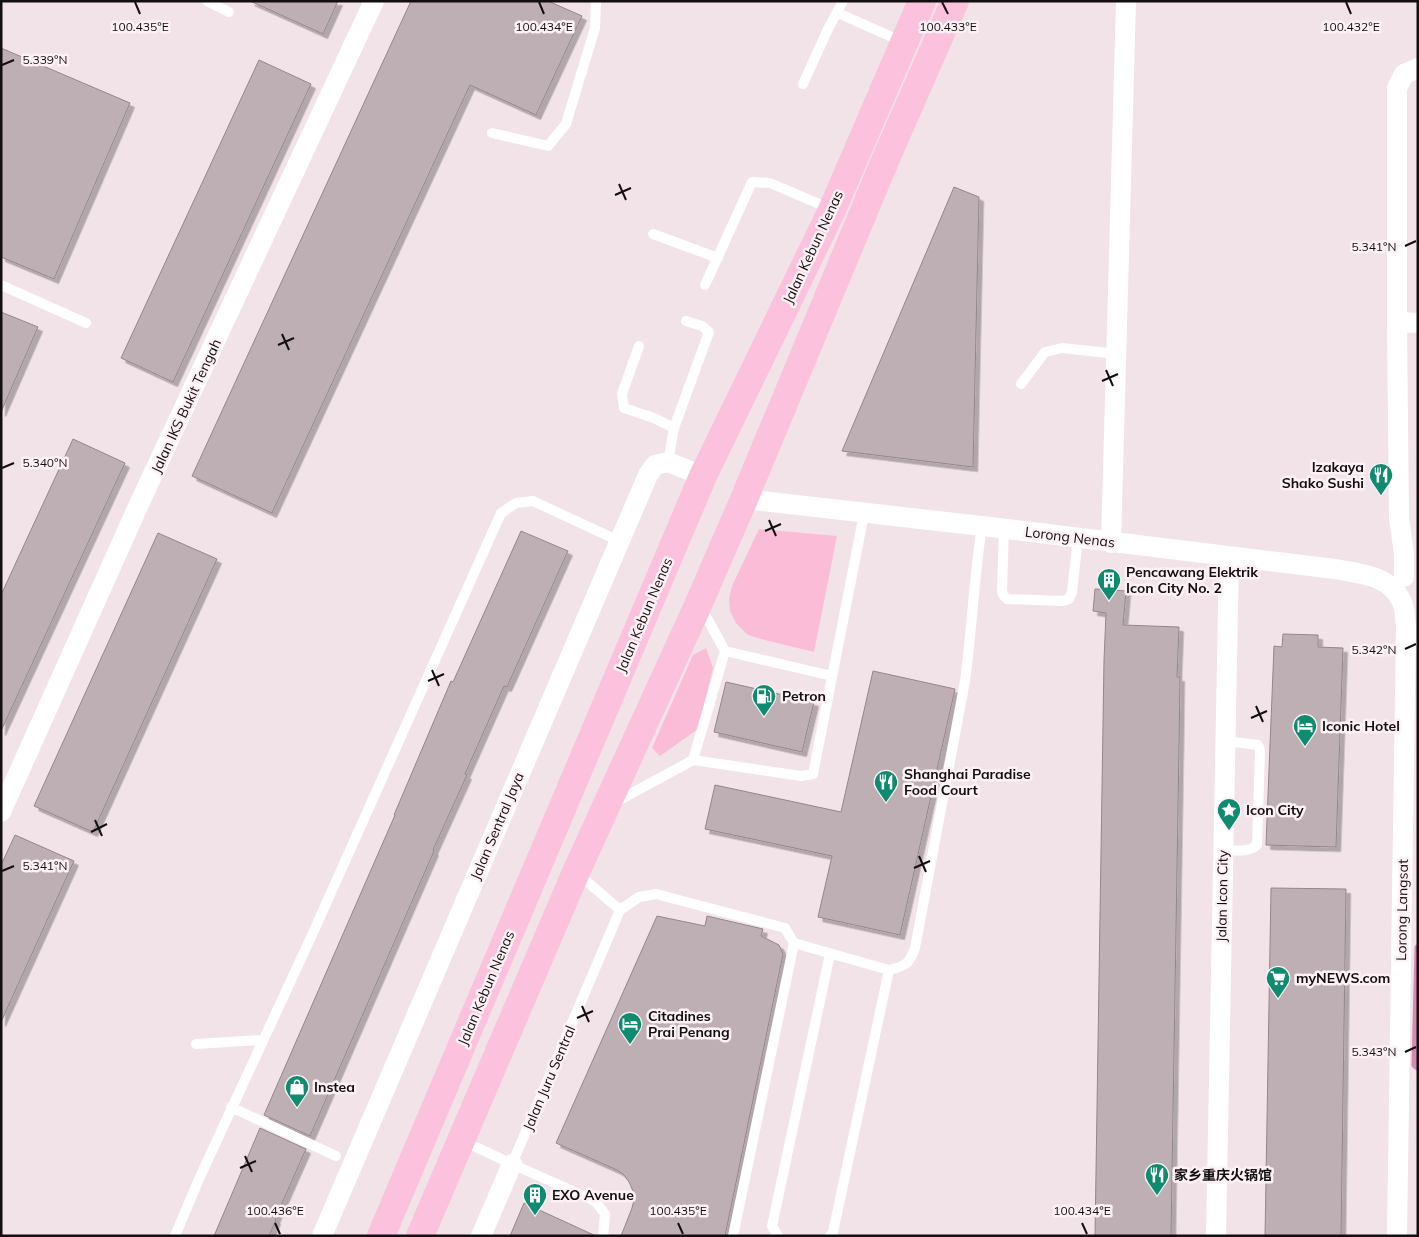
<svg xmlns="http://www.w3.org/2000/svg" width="1419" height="1237" viewBox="0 0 1419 1237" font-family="Mulish,'Noto Sans SC',sans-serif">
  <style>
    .green { fill: #fbbcd7 }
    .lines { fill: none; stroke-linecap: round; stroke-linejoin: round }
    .stream { stroke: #d38cab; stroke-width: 7 }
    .building { fill: #bdafb4; stroke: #94868c; filter: url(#shadow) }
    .service { stroke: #fff; stroke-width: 10 }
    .minor { stroke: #fff; stroke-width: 20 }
    .primary { stroke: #fcc2dd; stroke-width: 28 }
    .ticks { fill: none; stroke: #130f11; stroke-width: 2 }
    .labels { text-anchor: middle; stroke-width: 5; stroke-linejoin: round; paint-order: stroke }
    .street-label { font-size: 14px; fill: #130f11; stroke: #fdf1f6 }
    .poi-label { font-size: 14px; font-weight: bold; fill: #130f11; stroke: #fdf1f6; text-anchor: start }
    .ticks-label { font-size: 12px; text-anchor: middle; fill: #130f11; stroke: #fdf1f6; stroke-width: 5; stroke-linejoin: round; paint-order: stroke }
  </style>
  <defs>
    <filter id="shadow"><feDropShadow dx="4.5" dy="4.5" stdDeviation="0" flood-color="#0004"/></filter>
  </defs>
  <rect width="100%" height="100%" fill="#f2e3e9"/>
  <path class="green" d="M759,529L837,536L814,652L765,640L748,635L736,623L730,611L729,599L732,586Z
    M706,648L713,668L698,729L660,756L652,748L693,655Z"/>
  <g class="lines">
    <path class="stream" d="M1418,948L1415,1065L1418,1067"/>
  </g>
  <path class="building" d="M250,1H338L323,34Z
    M411,1H548L582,16L536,115L470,85L272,513L192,476Z
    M1,48L130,103L54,279L1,257Z
    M259,60L311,84L173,382L121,358Z
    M954,187L979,197L973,467L842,451Z
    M1,312L38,327L1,412Z
    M73,439L125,463L1,731V595Z
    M521,531L568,551L507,687L504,686L465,774L467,775L433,850L434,851L310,1136L264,1115L395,815H394L451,681L453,682Z
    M158,533L217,559L93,832L34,806Z
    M1095,589L1126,591L1123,625L1179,627L1177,677H1180L1179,747L1171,1236H1095L1104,660L1106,613L1093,611Z
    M1283,634L1318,635V647L1343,648L1336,847L1266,845L1274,646L1282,647Z
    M873,671L955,689L900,935L818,917L832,856L705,829L715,785L841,812Z
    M726,682L814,702L802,752L714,732Z
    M15,835L74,861L1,1022V865Z
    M1271,888L1346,889L1341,1236H1265Z
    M657,916L705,926L707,916L763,929L761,936L779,945L783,954L725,1236H621L632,1208L634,1200L633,1191L629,1182L624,1175L617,1170L556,1143Z
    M260,1128L306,1149L275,1219L276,1220L269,1236H214Z
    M524,1203L596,1236H510Z"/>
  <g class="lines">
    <path class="service" d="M207,1L229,12
      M838,13L903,42
      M803,84L828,29L843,1
      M492,133L548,146L566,124L595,28L596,1
      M653,234L718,258
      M1,285L86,323
      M705,285L752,182L770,183L831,209
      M639,346L622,394L624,408L654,418L674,428L668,462
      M1021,384L1045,352L1062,348L1117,354
      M674,428L709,332L702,326L686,321
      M1004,529L1002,589L1003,595L1007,599L1063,601L1069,599L1072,592L1078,538
      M725,651L832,676
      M693,760L725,651L701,607
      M614,803L693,760L801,776L813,774L864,514
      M1223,850C1234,850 1249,853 1257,845L1260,750L1258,745L1225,741
      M577,873L620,910
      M620,910L639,897L656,894L785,928L794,943L733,1236
      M794,943L889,970C906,966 909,964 915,948L965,681C972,629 974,577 982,526
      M196,1044L262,1040
      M231,1107L336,1156
      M463,1141L512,1164L595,1201L605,1214L603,1236
      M512,1164L620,910
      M175,1236L199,1179L312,935L501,513L516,503L533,501L619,541
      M778,1236L772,1226L830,954
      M830,1236L833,1232L889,970"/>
    <path class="minor" d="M1397,322L1418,323
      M744,499L982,526L1335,569C1361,574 1390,575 1402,602C1405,609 1405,618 1406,626L1397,1236
      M1111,543L1126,1
      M1404,577V554L1399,518L1397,322V88L1404,74L1418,68
      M1,812L140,502L374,1
      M322,1236L648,475L655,465L668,462L703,476
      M481,1236L512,1164
      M1216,1236L1229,556"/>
    <path class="primary" d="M381,1236L703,476L832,210L922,1
      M420,1236L576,872L699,603L744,499L884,163L955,1"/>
  </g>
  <path class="ticks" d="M135,2L140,14M539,2L544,14M942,2L948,14M1346,2L1351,14M2,65L14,60M619,184L626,200M615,195L631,188M1405,246L1416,241M282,334L289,350M278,345L294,338M1106,370L1113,386M1102,381L1118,374M2,468L14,463M769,520L776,536M765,531L781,524M1405,649L1416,644M432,670L439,686M428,681L444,674M1256,706L1263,722M1251,718L1267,711M95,820L102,836M91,832L107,824M919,856L926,872M914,868L930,861M2,871L14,866M582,1006L589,1022M577,1018L593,1011M1405,1052L1416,1047M245,1156L252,1172M240,1168L256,1161M275,1223L280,1234M678,1223L683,1234M1082,1223L1087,1234"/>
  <defs>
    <g id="restaurant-pin" transform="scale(1.25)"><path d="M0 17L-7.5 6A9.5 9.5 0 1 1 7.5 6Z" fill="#0f8c70" stroke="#fdf1f6"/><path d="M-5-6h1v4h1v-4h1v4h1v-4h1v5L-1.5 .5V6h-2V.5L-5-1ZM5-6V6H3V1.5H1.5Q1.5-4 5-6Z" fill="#fff"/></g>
    <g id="building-pin" transform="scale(1.25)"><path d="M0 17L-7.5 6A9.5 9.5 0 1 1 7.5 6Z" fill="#0f8c70" stroke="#fdf1f6"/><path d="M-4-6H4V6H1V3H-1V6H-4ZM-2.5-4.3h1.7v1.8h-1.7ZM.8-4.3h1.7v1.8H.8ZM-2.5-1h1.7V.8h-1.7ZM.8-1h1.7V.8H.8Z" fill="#fff"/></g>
    <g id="fuel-pin" transform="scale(1.25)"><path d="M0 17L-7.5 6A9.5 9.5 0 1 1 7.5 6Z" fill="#0f8c70" stroke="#fdf1f6"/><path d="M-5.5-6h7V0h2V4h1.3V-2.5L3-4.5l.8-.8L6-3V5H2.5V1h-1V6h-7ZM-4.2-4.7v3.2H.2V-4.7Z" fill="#fff"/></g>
    <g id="hotel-pin" transform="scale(1.25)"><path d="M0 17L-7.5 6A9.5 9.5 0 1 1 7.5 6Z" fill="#0f8c70" stroke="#fdf1f6"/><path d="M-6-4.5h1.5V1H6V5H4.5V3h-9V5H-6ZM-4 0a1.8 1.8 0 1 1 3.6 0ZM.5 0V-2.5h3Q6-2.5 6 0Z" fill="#fff"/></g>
    <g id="sight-pin" transform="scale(1.25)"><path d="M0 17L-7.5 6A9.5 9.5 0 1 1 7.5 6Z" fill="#0f8c70" stroke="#fdf1f6"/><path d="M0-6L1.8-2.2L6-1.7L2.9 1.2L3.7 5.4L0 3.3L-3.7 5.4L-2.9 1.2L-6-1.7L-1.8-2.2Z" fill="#fff"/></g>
    <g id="supermarket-pin" transform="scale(1.25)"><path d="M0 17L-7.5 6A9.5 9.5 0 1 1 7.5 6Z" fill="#0f8c70" stroke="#fdf1f6"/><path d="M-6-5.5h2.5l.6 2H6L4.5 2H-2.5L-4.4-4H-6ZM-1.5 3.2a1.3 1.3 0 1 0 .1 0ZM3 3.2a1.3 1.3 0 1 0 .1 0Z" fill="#fff"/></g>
    <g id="shop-pin" transform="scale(1.25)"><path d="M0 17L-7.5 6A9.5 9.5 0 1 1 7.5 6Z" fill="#0f8c70" stroke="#fdf1f6"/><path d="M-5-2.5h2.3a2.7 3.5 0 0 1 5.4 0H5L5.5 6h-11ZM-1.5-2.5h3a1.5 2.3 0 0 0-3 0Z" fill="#fff"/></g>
  </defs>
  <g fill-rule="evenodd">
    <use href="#restaurant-pin" x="1381" y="475"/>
    <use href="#building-pin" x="1109" y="580"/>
    <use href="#fuel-pin" x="764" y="696"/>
    <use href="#hotel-pin" x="1305" y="726"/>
    <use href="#restaurant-pin" x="886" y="782"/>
    <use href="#sight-pin" x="1229" y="810"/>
    <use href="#supermarket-pin" x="1278" y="978"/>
    <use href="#hotel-pin" x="630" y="1024"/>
    <use href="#shop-pin" x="297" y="1087"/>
    <use href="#restaurant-pin" x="1157" y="1175"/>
    <use href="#building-pin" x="535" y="1195"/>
  </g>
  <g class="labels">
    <g class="street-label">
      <text transform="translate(813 247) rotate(-65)" y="5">Jalan Kebun Nenas</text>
      <text transform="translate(186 406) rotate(-65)" y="5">Jalan IKS Bukit Tengah</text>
      <text transform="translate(1070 537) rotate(7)" y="5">Lorong Nenas</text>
      <text transform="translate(644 615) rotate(-67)" y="5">Jalan Kebun Nenas</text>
      <text transform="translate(497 826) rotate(-67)" y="5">Jalan Sentral Jaya</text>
      <text transform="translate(1222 896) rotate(-89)" y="5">Jalan Icon City</text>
      <text transform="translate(1402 910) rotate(-89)" y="5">Lorong Langsat</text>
      <text transform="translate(486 988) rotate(-67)" y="5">Jalan Kebun Nenas</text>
      <text transform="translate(549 1078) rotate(-67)" y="5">Jalan Juru Sentral</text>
    </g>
    <g class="poi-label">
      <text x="1364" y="472" text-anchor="end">Izakaya<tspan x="1364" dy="16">Shako Sushi</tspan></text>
      <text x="1126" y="577">Pencawang Elektrik<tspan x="1126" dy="16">Icon City No. 2</tspan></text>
      <text x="782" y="701">Petron</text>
      <text x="1322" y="731">Iconic Hotel</text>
      <text x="904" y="779">Shanghai Paradise<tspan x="904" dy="16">Food Court</tspan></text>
      <text x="1246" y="815">Icon City</text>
      <text x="1296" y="983">myNEWS.com</text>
      <text x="648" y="1021">Citadines<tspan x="648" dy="16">Prai Penang</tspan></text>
      <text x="314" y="1092">Instea</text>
      <text x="1174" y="1180">家乡重庆火锅馆</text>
      <text x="552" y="1200">EXO Avenue</text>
    </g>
  </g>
  <g class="ticks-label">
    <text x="140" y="31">100.435°E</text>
    <text x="544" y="31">100.434°E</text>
    <text x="948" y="31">100.433°E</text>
    <text x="1351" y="31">100.432°E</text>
    <text x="45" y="64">5.339°N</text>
    <text x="1374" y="251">5.341°N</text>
    <text x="45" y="467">5.340°N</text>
    <text x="1374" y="654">5.342°N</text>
    <text x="45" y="870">5.341°N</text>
    <text x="1374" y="1056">5.343°N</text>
    <text x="275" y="1215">100.436°E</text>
    <text x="678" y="1215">100.435°E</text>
    <text x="1082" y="1215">100.434°E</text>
  </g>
  <rect width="1419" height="1237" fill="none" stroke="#130f11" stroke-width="5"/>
</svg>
